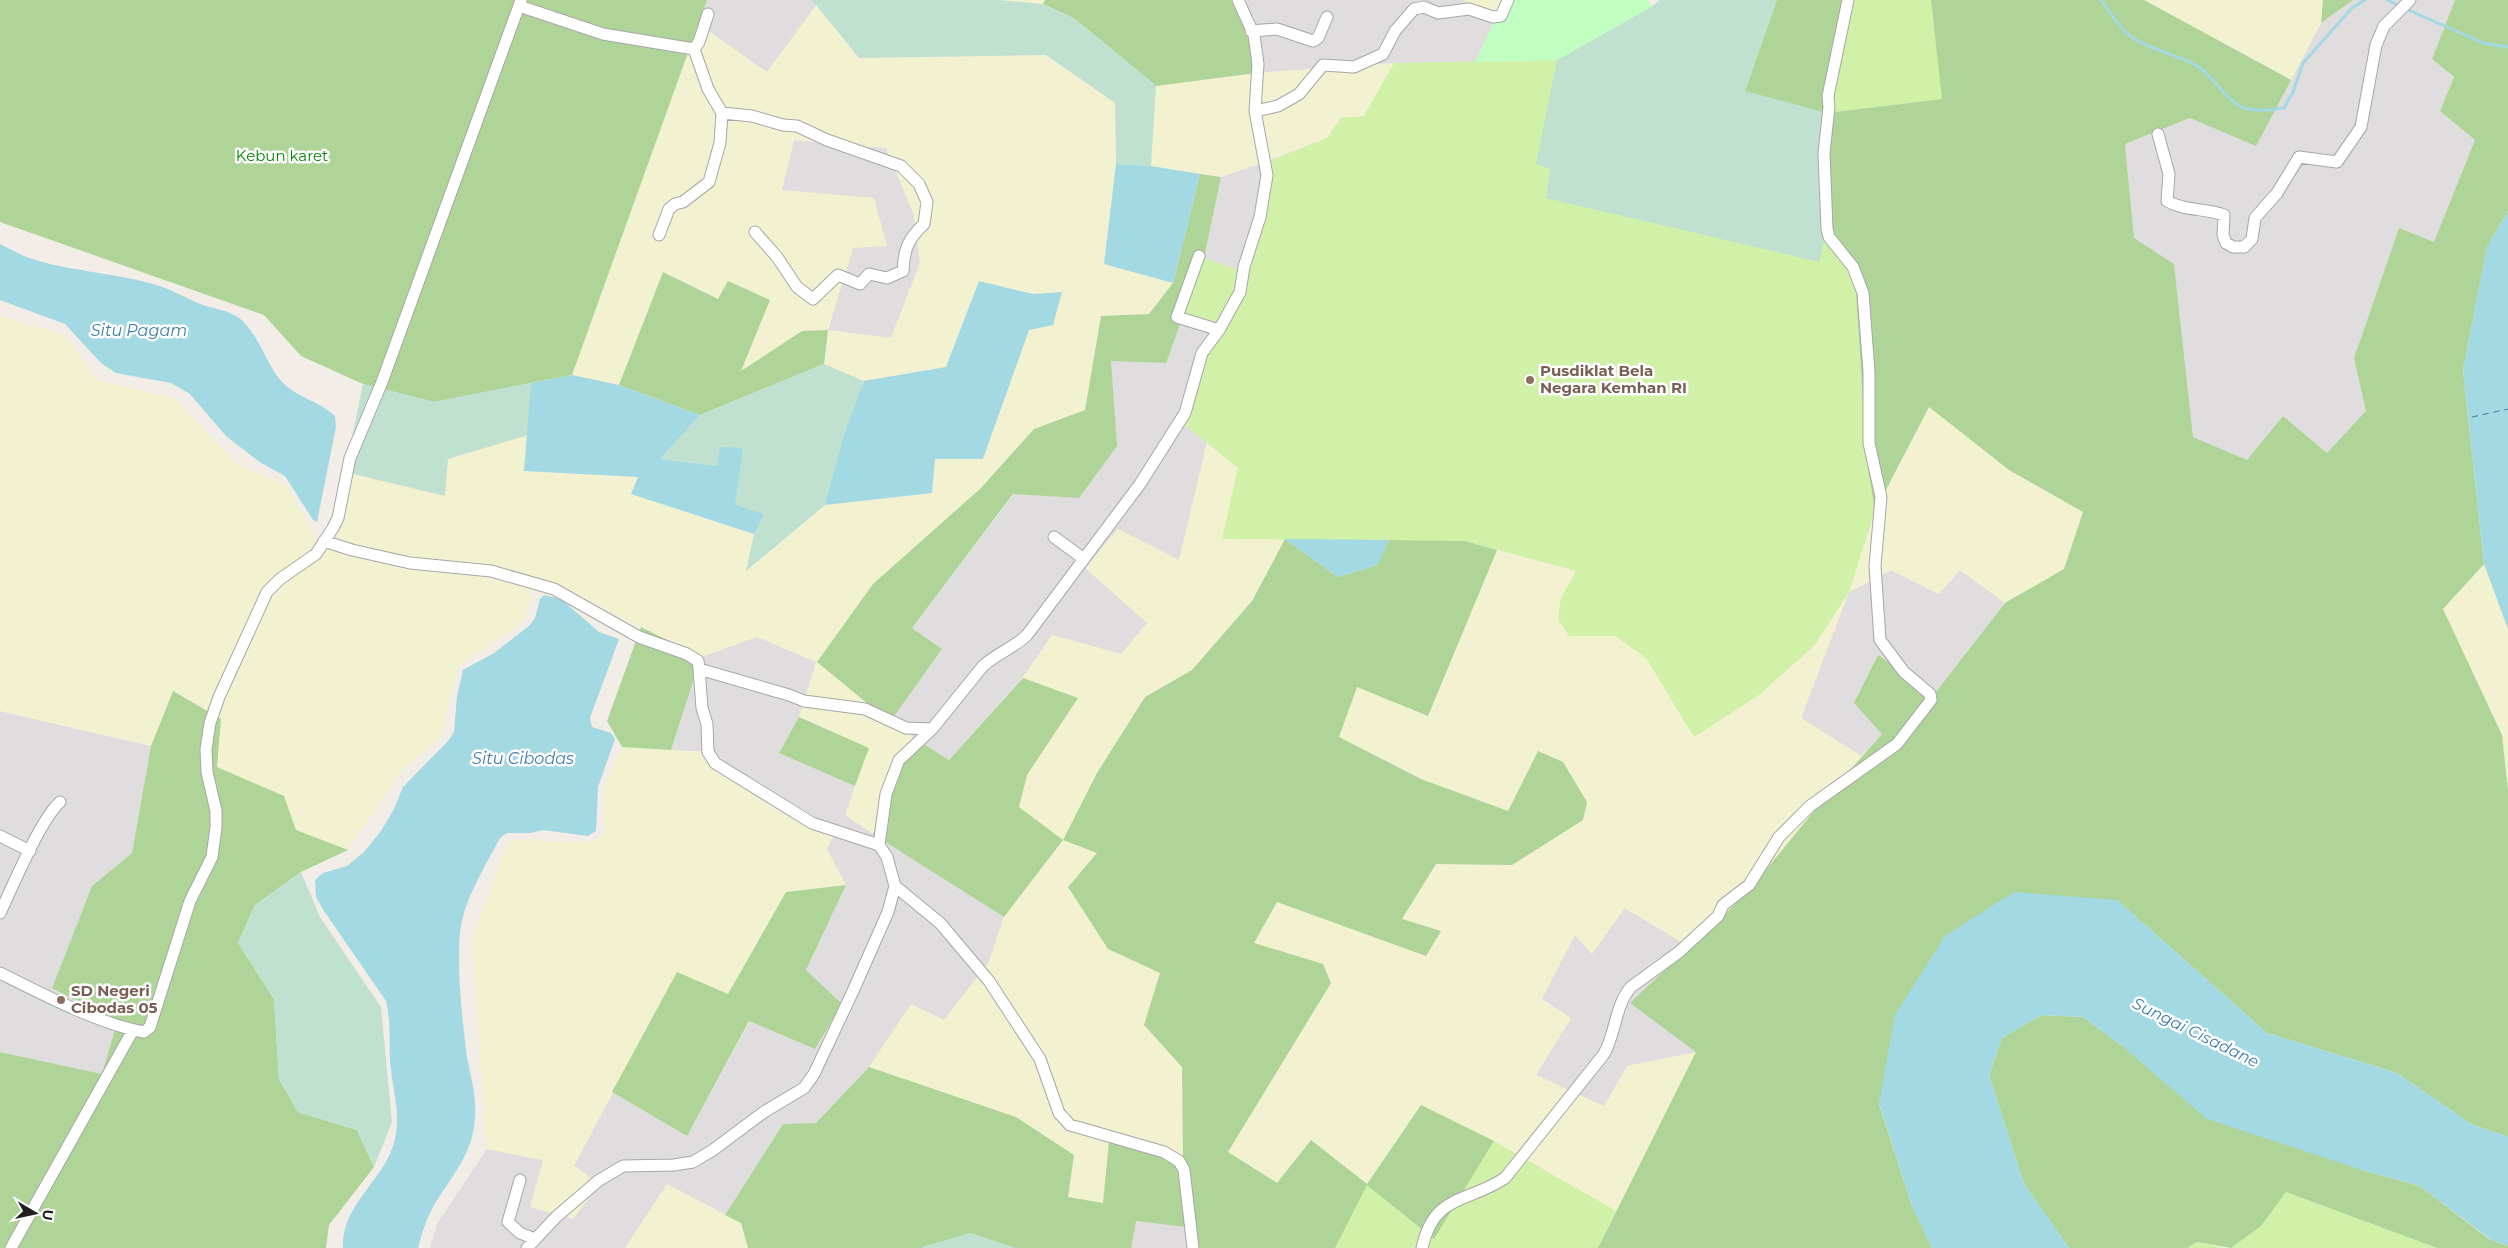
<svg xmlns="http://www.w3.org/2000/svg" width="2508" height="1248" viewBox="0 0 2508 1248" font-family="Montserrat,sans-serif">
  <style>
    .residential { fill: #dfdddd }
    .farmland { fill: #f2f2d0; fill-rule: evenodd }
    .grass { fill: #d1f0a8 }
    .forest { fill: #aed597 }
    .wetland { fill: #c1e1d0 }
    .park { fill: #c0ffc1 }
    .water { fill: #a3d9e3 }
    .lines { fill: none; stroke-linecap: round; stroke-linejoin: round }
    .stream { stroke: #a3d9e3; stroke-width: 3 }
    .ferry { stroke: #3d7baa; stroke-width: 1; stroke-dasharray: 6 5; stroke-linecap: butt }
    .street-casing { stroke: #a7a7a7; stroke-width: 13 }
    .street { stroke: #fff; stroke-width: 11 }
    .education-dot { fill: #8d6e63; stroke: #fff; stroke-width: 2 }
    .labels { text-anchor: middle; stroke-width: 5; stroke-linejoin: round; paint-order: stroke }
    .park-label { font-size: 15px; fill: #028603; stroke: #fff }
    .education-label { font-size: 15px; font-weight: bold; fill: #785e54; stroke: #fff; text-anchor: start }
    .water-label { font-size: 16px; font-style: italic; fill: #3d7baa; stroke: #fff }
  </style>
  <rect width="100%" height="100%" fill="#f2ede6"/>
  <path class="residential" d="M707,0H812L817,4L767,72L698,24Z
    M1240,0H1464L1497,16L1475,62L1394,63L1256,73Z
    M2353,0H2455L2432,59L2454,77L2440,111L2475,140L2434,243L2399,228L2354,358L2367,411L2327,453L2283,416L2247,460L2193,437L2174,264L2134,238L2125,144L2190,118L2256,145L2321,23Z
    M794,140L886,148L914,215L920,263L891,338L828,330L853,248L782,190Z
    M1268,161L1245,272L1204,258L1221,177Z
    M1180,321L1216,336L1182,423L1207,443L1179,560L1147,623L1121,654L1052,635L1022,678L949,760L890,722L942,649L912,628L1014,494L1079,498L1116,446L1111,361Z
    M1891,570L1939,594L1960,570L2005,603L1936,693L1878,655L1882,734L1861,756L1801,718L1849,592Z
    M757,637L817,662L799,717L779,753L855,786L846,815L1004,917L989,962L944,1020L911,1005L869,1067L816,1123L783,1124L725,1215L667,1184L625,1248H430L437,1224L487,1149L543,1160L599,1184L574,1166L612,1092L687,1136L750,1021L815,1049L842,1005L806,970L846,885L708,752L671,750L701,657Z
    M0,711L151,746L132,853L92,886L52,988L117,1022L102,1074L0,1052Z
    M1624,908L1690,947L1697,1052L1627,1066L1604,1107L1536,1075L1571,1018L1541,999L1575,935L1592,954Z
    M1135,1221L1186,1227L1190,1248H1131Z"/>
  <path class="farmland" d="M998,0H1045L1043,4Z
    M1464,0H1505L1497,16Z
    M2145,0H2323L2321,23L2291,80Z
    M817,4L859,58L1045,55L1115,103L1116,164L1104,263L1173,283L1149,314L1101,316L1085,410L1034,429L981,488L873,584L890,722L913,737L873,834L845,815L868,748L799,717L816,662L757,637L701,657L591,603L533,588L525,620L457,668L442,735L399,774L348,850L296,830L283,796L217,767L221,719L173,691L151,746L0,711V316L65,335L97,380L174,398L238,465L286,485L325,554L345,472L445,495L448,459L528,435L524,471L638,477L631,494L754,534L747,571L825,505L931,493L935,459H983L1029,330L1061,292L1033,294L979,281L946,367L864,381L824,364L828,330L802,331L740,372L718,299L663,273L619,385L572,375L698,24L767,72ZM794,140L886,148L914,215L920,263L891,338L828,330L853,248L887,246L874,198L782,190Z
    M1394,63L1364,116L1341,118L1327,138L1221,177L1151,166L1156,86L1256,73Z
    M1929,407L2009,470L2084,512L2064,570L2005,603L1960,570L1939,594L1891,570L1849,592L1801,718L1861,756L1746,894L1690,947L1625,908L1592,954L1575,935L1542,999L1571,1018L1536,1075L1604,1106L1627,1066L1697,1052L1616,1211L1494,1141L1421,1105L1367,1184L1311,1140L1277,1183L1228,1152L1331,983L1323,964L1254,943L1277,902L1426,956L1402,919L1436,864L1512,865L1538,751L1508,811L1421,779L1339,737L1357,686L1428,716L1497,550L1577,571L1561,598L1558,619L1569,636H1615L1646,658L1694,737L1875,511Z
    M1207,443L1238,468L1222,539H1285L1252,601L1192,670L1145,697L1097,773L1064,840L1097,853L1108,949L1160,973L1144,1025L1182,1067L1183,1159L1103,1204L1067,1197L1074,1155L1016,1117L869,1067L911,1004L944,1020L989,962L1004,917L1063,841L1019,807L1027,775L1078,698L1023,678L1052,635L1121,654L1147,623L1085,568L1118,529L1179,560Z
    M2484,564L2508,629V791L2502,735L2443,609Z
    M622,747L708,752L837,830L827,849L846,885L786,892L728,994L677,972L574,1166L600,1184L573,1219L530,1207L543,1160L487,1149L472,939L509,840L594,842L604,832V787Z
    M667,1184L741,1223L748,1248H625Z"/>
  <path class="grass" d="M1659,0H1931L1943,99L1828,113L1855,279L1867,463L1875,511L1849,592L1814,646L1759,695L1694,737L1646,658L1615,636H1569L1558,619L1561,598L1576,571L1465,541L1222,539L1238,468L1182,423L1215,336L1180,321L1204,258L1244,272L1268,161L1327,138L1341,118L1364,116L1394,63L1557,60L1653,6Z
    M1494,1141L1616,1211L1598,1248H1335L1367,1184L1434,1238Z
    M2286,1192L2437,1248H2231L2261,1226Z
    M2197,1242L2225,1248H2187Z"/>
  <path class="forest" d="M0,0H707L572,375L434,402L363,384L301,356L264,315L0,222Z
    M1045,0H1240L1256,73L1156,86L1075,19L1043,4Z
    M1777,0H1845L1828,113L1942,99L1931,0H2144L2291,80L2256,146L2190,118L2125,144L2134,238L2174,264L2193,437L2247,460L2283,416L2327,453L2366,411L2354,358L2399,228L2434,242L2475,140L2440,111L2454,77L2432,59L2455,0H2508V211L2487,247L2463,370L2484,564L2443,609L2502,735L2508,791V1137L2471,1124L2397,1073L2267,1033L2117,900L1879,1104L1912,1206L1932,1248H1598L1696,1052L1630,1003L1746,894L1819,805L1882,734L1854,703L1878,655L1936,692L2005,603L2064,569L2083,512L2009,470L1929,407L1875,511L1867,463L1855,279L1745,91Z
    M2323,0H2353L2321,23Z
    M1200,174L1221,177L1204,258L1166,363L1111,361L1117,446L1079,498L1013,494L912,628L942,649L890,722L817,662L873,584L981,488L1034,429L1085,410L1101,316L1149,314L1173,283Z
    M663,272L718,299L728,281L770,300L741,371L802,331L828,330L824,364L700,415L619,385Z
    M1285,539L1338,577L1377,565L1389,540L1465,541L1497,550L1428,716L1357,687L1339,737L1421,779L1508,811L1538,751L1563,762L1587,802L1583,820L1512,865L1436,864L1402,919L1441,931L1426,956L1277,902L1254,943L1323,964L1331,983L1228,1152L1277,1183L1311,1140L1367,1184L1421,1105L1494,1141L1434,1239L1367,1185L1335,1248H1190L1185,1227L1136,1221L1131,1248H1015L970,1233L922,1248H748L741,1223L725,1215L783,1124L816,1123L869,1067L1016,1117L1074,1155L1068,1197L1103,1203L1109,1141L1183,1159L1182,1067L1144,1025L1160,973L1108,949L1068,887L1097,853L1063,840L1004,917L873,834L913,737L949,760L1023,678L1078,698L1027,775L1019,807L1063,840L1097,773L1145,697L1192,670L1252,601Z
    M641,627L701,657L671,750L622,747L607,721Z
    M173,691L221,719L217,767L284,796L296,830L348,850L301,872L255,905L238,943L274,999L279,1079L298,1112L357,1130L374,1167L329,1225L326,1248H0V1052L102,1074L117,1022L52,988L92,886L132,853L151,746Z
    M799,717L869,748L855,786L779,753Z
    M846,885L806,970L842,1004L815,1049L749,1021L687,1136L612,1092L677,972L728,994L786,892Z
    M2042,1015L2083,1017L2122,1046L2362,1170L2420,1186L2489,1239L2508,1246V1248H2437L2286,1192L2261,1226L2231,1248L2197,1242L2187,1248H2069L2024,1184L1989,1075L2002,1038Z"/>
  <path class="wetland" d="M812,0H998L1043,4L1075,19L1156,86L1151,166L1116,164L1115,103L1046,55L859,58Z
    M1659,0H1777L1745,91L1827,113L1825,237L1819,262L1546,198L1550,169L1536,164L1557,60L1653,6Z
    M824,364L864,381L825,505L746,571L754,534L764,514L735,506L717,466L660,459L700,415Z
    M531,383L528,435L448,459L445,496L345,472L363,384L434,402Z
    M301,872L320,917L381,1007L392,1122L374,1167L357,1130L298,1112L279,1079L274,999L238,943L255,905Z
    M970,1233L1015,1248H922V1247Z"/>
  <path class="park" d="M1505,0H1647L1653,6L1557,60L1475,62Z"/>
  <path class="water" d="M1116,164L1151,166L1200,174L1173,283L1104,264Z
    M2508,211V629L2484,564L2463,370L2487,247Z
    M0,244C9,248 18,254 27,257C66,271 109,272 149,283C167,287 182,296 198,303C210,308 223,309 234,315C257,327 264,362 282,382C299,399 318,400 335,416L336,427L317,522L313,520L285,476L261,463L226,436L190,394L171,383L116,373L101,363L65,324L0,300Z
    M979,281L1033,294L1062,292L1053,325L1029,330L983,459H935L932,493L825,505L844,435L864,381L946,367Z
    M572,375L619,385L700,415L660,459L717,466L720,447L743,448L735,505L764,514L754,534L631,494L638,477L524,471L531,383Z
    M1285,539L1389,540L1377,565L1338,577Z
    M544,595L561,599L599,632L619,639L590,718L592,727L611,733L615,739L598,787L596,831L588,836L543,830L531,833H507L500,838C488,861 469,892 463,917C454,950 462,1015 466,1050C469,1072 477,1095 475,1117C473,1153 454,1173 436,1202C427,1216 422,1233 418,1248H343C341,1206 381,1183 393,1146C402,1120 394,1096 391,1070C388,1047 392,1025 386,1001L324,911L316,897L315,880L323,873L347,866L364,852L381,831L394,809L403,787L449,740L454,732L457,696L463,670L494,653L529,626L535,618L540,599Z
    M2014,892L2117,900L2267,1033L2397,1073L2471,1124L2508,1137V1246L2490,1239L2420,1186L2362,1170L2207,1119L2122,1046L2083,1017L2042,1015L2002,1038L1989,1075L2024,1184L2069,1248H1932L1912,1206L1879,1103L1895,1015L1945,936Z"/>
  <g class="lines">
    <path class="stream" d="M2101,0C2110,13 2120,29 2133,38C2154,52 2180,54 2200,68C2216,79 2224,99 2242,107C2255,113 2271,109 2284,108L2293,92L2303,63L2352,8L2365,0
      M2387,0L2400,6
      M2406,9L2483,43L2508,47"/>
    <path class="ferry" d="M2472,417L2508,409"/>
    <g class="street-casing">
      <path id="street" d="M519,6L603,34L694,49
        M1251,31L1277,29L1313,41L1318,38L1327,17
        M1255,111L1278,106L1299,94L1323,65L1354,67L1383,54L1395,31L1414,9L1424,7L1438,13L1469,9L1493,17L1501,16L1508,0
        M722,113L752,116L783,125L797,126L827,140L901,166L919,184L927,202L924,224C908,239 904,249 903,271L887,278L869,274L860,284L838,275L813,299L797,287L777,257L755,232
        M2158,134L2169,174L2167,201C2184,211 2205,208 2224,215L2223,235L2226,243L2233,247H2244L2252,239L2255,218L2277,193L2299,157L2337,162L2361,127L2376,45L2384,26L2410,0
        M659,235L669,209L675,204L683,202L709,182L720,143L722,113L708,89L694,49L699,42L708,14
        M1199,256L1177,317L1219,330
        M1054,537L1084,559
        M324,541L352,550L410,563L491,571L554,589L639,637L687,654L698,661L699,669L789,695L804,701L865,709L906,728L932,729
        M699,669L702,708L707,724L708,752L715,763L812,823L879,845L887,857L895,886L940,923L989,981L1040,1059L1059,1113L1070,1125L1164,1152L1179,1161L1184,1170L1193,1248
        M0,836L30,851
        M879,845L886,794L899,760L932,729L983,666C997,653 1014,648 1027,635L1140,484L1185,413L1202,353L1219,330L1240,292L1244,267L1260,217L1267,175L1255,111L1258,64L1254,35L1238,0
        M0,913C13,886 40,820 60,802
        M0,973C42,994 99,1024 144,1032L150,1027L190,901L212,857L216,827V811L207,772L206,749L210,723L219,697L267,592L280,579L316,554L333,528L338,518L350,458L382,382L521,0
        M520,1180L508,1222L520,1233L535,1239
        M11,1248L133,1030
        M527,1248L556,1217L598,1181L623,1166L674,1165L693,1162L713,1150L764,1112L804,1088L814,1074L853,991L888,912L895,886
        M1422,1248C1434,1193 1468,1203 1505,1178L1604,1054C1616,1033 1615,1005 1631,987L1679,952L1718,916L1723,905L1749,885L1779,837L1810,806L1897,744L1931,700L1930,694L1904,672L1880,640L1875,566L1881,497L1869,443V372L1863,293L1853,267L1829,237L1827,229L1824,153L1829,107L1828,96L1848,0"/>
    </g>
    <use href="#street" class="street"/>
  </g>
  <g class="education-dot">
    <circle cx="1530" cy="380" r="5"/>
    <circle cx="61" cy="1000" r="5"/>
  </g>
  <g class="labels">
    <g class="park-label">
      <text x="282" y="161">Kebun karet</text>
    </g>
    <g class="education-label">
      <text x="1540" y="376">Pusdiklat Bela<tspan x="1540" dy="17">Negara Kemhan RI</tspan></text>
      <text x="71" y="996">SD Negeri<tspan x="71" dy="17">Cibodas 05</tspan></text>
    </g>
    <g class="water-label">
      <text x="139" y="336">Situ Pagam</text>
      <text x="523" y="764">Situ Cibodas</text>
      <text transform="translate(2196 1032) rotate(26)" y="6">Sungai Cisadane</text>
    </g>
  </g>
  <g transform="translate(35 1213) rotate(99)" stroke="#ffffff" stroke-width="4" paint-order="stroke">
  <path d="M0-4L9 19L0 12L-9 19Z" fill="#202020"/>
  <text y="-8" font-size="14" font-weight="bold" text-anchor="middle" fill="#202020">U</text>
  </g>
</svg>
